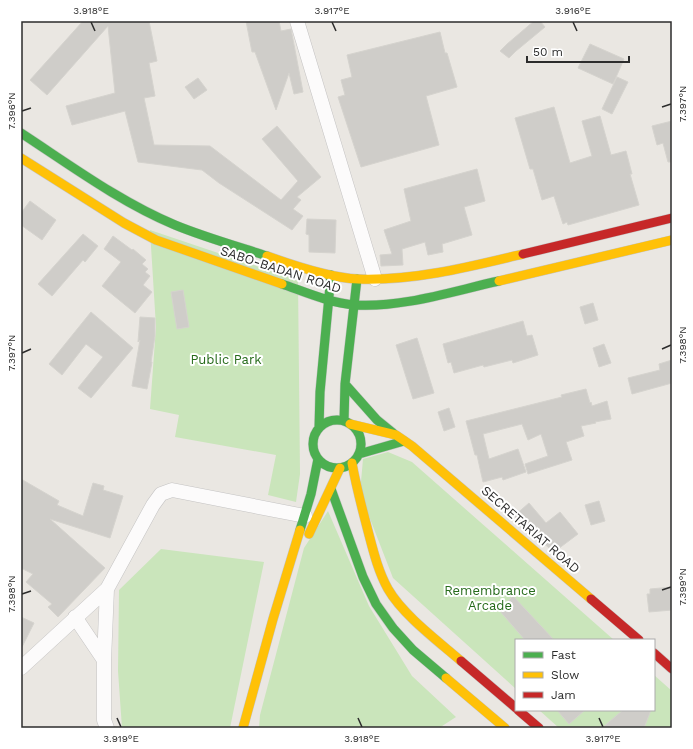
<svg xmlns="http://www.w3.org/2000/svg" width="693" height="749" viewBox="0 0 693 749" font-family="'Work Sans',sans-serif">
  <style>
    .green { fill: #cae5bb }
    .building { fill: #cfcdc9; stroke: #d5d3ce }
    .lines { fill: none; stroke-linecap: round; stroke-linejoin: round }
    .street-casing { stroke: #c4c3c3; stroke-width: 15 }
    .fast-casing { stroke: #c4c3c3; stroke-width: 10 }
    .slow-casing { stroke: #c4c3c3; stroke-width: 10 }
    .jam-casing { stroke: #c4c3c3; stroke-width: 10 }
    .street { stroke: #fcfbfb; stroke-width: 14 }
    .fast { stroke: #4caf50; stroke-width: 9 }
    .slow { stroke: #ffc107; stroke-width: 9 }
    .jam { stroke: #c62828; stroke-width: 9 }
    .ticks { fill: none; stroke: #2c2c2c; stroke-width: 1.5 }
    .labels { text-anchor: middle; stroke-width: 4; stroke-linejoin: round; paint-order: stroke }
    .street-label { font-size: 13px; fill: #2c2c2c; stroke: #fff }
    .park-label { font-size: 13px; fill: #266b1b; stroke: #fff }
    .neatline { fill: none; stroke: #2c2c2c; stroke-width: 1.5 }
    .ticks-label { font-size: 10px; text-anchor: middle; fill: #2c2c2c }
  </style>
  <rect width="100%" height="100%" fill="#eae7e2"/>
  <path class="green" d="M150,230L298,280L300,474L296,502L268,495L276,455L175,437L179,415L150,409L156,327Z
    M388,452L412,462L614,640H516V689L393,578L360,493L363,459Z
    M328,511L369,606L412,676L456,717L439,728H259L260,715L304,548Z
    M161,549L264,562L230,728H122L118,671L119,590Z
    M654,675L672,691V728H559L539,710H654Z"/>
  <path class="building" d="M83,21H149L157,61L149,63L155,96L144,98L154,145L210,146L281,200L298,181L262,139L277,126L321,177L297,197L301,200L293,209L303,216L292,230L219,183L202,170L138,162L125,111L72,125L66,106L115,93L108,26L47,95L30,80Z
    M246,21H279L281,31L291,29L303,92L294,94L289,73L276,110L255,52H252Z
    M534,21H540L545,27L516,51L509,58L500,51L507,44Z
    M440,32L445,53H447L457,87L426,96L439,145L361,167L338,97L345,95L341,80L352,77L347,55Z
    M590,44L624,59L613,84L578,68Z
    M617,77L628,82L612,114L602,109Z
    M198,78L207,90L194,99L185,87Z
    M554,107L570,163L592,156L582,121L600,116L611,155L626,151L632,174H630L639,205L568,225L567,222L563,224L554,196L542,200L533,169H530L515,118Z
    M672,121V162H668L663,143L657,145L652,126Z
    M477,169L485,201L464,207L472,235L442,244L443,252L428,255L425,242L402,249L403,265L381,266L380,255L392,254L384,230L411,221L404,189Z
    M30,201L56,220L42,240L21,225V213Z
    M307,219L336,220L335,253L309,252V235L306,234Z
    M83,234L98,246L85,262L83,260L52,296L38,284Z
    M113,236L132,250L133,249L146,260L142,264L148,269L145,272L150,276L143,285L152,292L135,313L102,286L121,262L104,249Z
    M183,290L189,327L177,329L171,292Z
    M593,303L598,320L585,324L580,307Z
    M91,312L133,348L91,398L78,388L103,357L86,344L62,375L49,364Z
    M140,317L155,318V336L151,362H152L147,389L132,386L140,340L138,342Z
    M523,321L527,336L532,335L538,355L513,363L512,360L484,367L483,365L454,373L451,362L448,363L443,344Z
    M417,338L434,393L413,399L396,345Z
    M604,344L611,363L599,367L593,348Z
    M672,360V383L632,394L628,378L660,370L659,364Z
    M586,389L590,403L591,402L592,406L607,401L611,419L595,422L596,423L581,426L584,436L566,442L572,460L528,474L525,464L548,456L541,434L528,440L522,424L483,434L489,459L518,449L526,472L503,480L502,477L483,482L477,455H475L466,421L562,397L561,395Z
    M449,408L455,427L444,431L438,412Z
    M21,479L59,501L57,505L83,516L93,483L104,486L103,490L123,496L110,538L50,519L105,568L58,617L48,607L52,604L26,582L33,574L21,568Z
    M599,501L605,521L591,525L585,505Z
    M529,503L546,523L560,512L578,534L554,552L542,542L534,531L532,533L514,516Z
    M672,587V610L649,612L647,594H650V589Z
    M513,596L554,640H525L499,610Z
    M21,617L34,623L21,649Z
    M557,710H585L569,724Z
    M623,710H651L644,728H602Z"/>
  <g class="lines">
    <g class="street-casing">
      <path id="street" d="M297,21L375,279
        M75,617L104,660
        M21,668L107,589L153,505L161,494L172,490L305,516
        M107,728L104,720V660L107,589"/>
    </g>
    <g class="fast-casing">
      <path id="fast" d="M21,133C70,165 120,202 175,225C204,237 236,246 267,256
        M282,284C305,292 330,303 355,305C402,308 453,291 499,281
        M345,384L377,420L393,433
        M313 444a24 24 0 1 1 48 0a24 24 0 1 1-48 0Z
        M344,421L345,384L357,279
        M319,428L320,392L331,275
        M359,454L404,441
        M331,489L363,577L376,604L393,628L413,650L446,678
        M300,530L311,494L318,459"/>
    </g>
    <g class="slow-casing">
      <path id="slow" d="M21,158L124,223L156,240L282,284
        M267,256C292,265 331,278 358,279C414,281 469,267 523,254
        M499,281L672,240
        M350,424L396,435L412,446L591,599
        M352,463C356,486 362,508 368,531C373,550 378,571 388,589C403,615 438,641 461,661
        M309,534L340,468
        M446,678L505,728
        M243,728L273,619L300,530"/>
    </g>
    <g class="jam-casing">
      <path id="jam" d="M523,254L672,218
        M591,599L639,640
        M654,653L672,669
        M461,661L516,708
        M518,710L539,728"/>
    </g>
    <use href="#street" class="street"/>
    <use href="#fast" class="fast"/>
    <use href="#slow" class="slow"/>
    <use href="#jam" class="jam"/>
  </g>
  <path class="ticks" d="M91,22L95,31M332,22L336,31M573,22L577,31M662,107L671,104M22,111L31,108M662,349L671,345M22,353L31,349M662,590L671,587M22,594L31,591M117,718L121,727M358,718L362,727M599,718L603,727"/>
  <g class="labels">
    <g class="street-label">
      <text transform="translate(281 269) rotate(18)" y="5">SABO-BADAN ROAD</text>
      <text transform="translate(531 529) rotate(41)" y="5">SECRETARIAT ROAD</text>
    </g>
    <g class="park-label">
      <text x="226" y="364">Public Park</text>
      <text x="490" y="595">Remembrance<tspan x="490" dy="15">Arcade</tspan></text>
    </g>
  </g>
  <rect width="693" height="749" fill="none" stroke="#ffffff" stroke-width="44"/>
  <rect x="515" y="639" width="140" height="72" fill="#ffffff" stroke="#ababab"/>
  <rect x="523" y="652" width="20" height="6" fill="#4caf50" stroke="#ababab"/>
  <text x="551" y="659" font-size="12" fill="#2c2c2c">Fast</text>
  <rect x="523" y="672" width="20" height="6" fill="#ffc107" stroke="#ababab"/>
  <text x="551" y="679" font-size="12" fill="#2c2c2c">Slow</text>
  <rect x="523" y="692" width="20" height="6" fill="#c62828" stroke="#ababab"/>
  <text x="551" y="699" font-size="12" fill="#2c2c2c">Jam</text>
  <path d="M527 56v6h102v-6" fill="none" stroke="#2c2c2c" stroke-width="2"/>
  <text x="533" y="56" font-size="12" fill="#2c2c2c" stroke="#ffffff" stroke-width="3" paint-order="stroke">50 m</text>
  <rect x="22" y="22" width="649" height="705" class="neatline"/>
  <g class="ticks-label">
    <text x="91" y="14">3.918°E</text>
    <text x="332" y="14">3.917°E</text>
    <text x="573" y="14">3.916°E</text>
    <text transform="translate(682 104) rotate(-90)" y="4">7.397°N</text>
    <text transform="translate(11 111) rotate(-90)" y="4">7.396°N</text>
    <text transform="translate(682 345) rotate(-90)" y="4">7.398°N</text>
    <text transform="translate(11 353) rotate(-90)" y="4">7.397°N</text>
    <text transform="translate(682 587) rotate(-90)" y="4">7.399°N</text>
    <text transform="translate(11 594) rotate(-90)" y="4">7.398°N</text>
    <text x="121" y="742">3.919°E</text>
    <text x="362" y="742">3.918°E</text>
    <text x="603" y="742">3.917°E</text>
  </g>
</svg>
